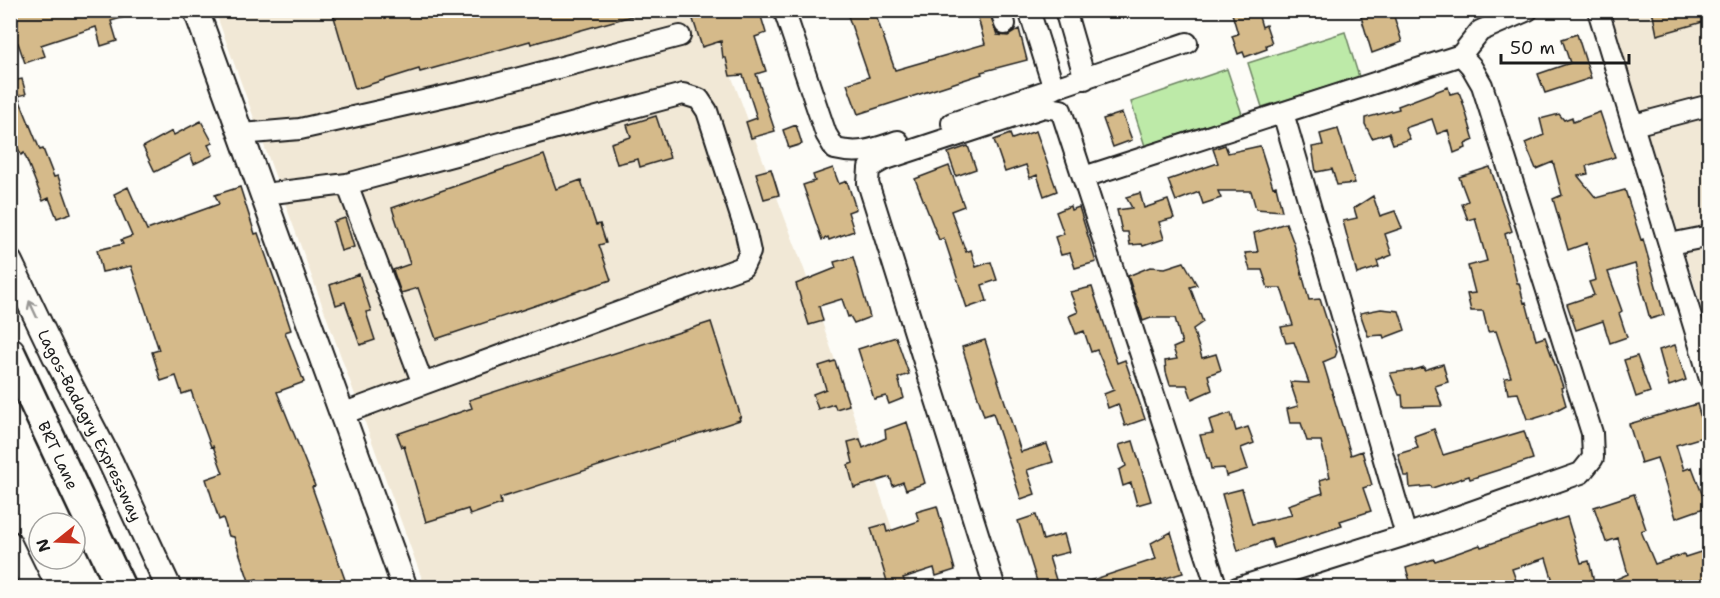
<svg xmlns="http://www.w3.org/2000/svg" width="1720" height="598" viewBox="0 0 1720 598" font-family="'Shantell Sans',sans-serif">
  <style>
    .built { fill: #f1e8d6 }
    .green { fill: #bdeaa8; stroke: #6c8362; stroke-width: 1.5 }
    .building { fill: #d5ba8a; stroke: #1c1c1c; stroke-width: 1.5 }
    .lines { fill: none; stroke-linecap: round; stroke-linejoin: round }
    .minor-casing { stroke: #1c1c1c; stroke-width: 24 }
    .major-casing { stroke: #1c1c1c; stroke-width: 28 }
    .highway-casing { stroke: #1c1c1c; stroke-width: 33 }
    .minor { stroke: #fdfcf7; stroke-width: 20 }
    .major { stroke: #fdfcf7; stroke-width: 24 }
    .highway { stroke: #fdfcf7; stroke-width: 28 }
    .oneway { stroke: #989794 }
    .labels { text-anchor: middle; stroke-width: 5; stroke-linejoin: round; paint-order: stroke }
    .street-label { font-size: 16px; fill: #1c1c1c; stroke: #fdfcf7 }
  </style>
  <rect width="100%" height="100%" fill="#fdfcf7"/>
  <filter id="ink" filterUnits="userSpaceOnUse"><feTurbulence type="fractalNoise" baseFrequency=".0167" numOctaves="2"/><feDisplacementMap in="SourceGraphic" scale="12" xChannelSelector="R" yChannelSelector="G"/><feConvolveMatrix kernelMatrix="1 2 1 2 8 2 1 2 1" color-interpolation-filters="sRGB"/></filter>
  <g filter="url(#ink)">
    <path class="built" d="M215,11H707L804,269L912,587H425Z
      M1611,11H1709V331L1624,57Z"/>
    <path class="green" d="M1345,32L1359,77L1262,107L1248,63Z
      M1227,69L1242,114L1145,146L1131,102Z"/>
    <path class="building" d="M10,10H81L83,15L98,10H134L135,14L111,21L117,41L101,46L96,27L41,45L45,56L25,63L18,43L10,45Z
      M332,10H638L639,14L531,44L530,41L420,72L419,69L355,89Z
      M690,10H748L750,17L760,13L766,33L755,37L766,71L756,74L775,131L751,138L746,122L757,118L743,75L730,76L726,58H723L721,41L702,47Z
      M846,10H874L895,70L985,44L976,10H989L997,35L1008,36L1019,29L1027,60L981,72L982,74L858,114L847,84L869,77Z
      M1231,10H1257L1262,27L1266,25L1272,43L1266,45L1267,49L1245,57L1243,52L1238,54L1232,36L1238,34Z
      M1359,10H1392L1402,42L1372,53Z
      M1652,10H1710V20L1657,35Z
      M1577,34L1591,78L1545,93L1538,74L1570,63L1562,39Z
      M10,79L12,81L22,79L26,94L18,96L40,150L43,149L54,177L58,176L71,213L57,218L49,198L43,201L24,153L21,155L10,129Z
      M1448,87L1450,94L1459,92L1463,103L1474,140L1465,144L1466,148L1454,153L1448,130L1437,134L1432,119L1405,128L1410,139L1393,144L1389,133L1372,138L1365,124V118L1399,109L1398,106Z
      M1600,112L1615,157L1586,166L1588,174L1578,176L1596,198L1625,190L1641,240L1643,239L1664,315L1650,319L1635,264L1608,272L1622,311L1619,313L1627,337L1610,343L1603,321L1576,330L1567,304L1594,295L1589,282L1596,280L1587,243L1568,250L1553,199L1562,195L1553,162L1536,169L1525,143L1544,135L1540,119L1559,114L1564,120L1572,117L1573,122Z
      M1122,113L1132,140L1113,147L1103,119Z
      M656,116L670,158L640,167L638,159L617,164L611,143L631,137L627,125Z
      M201,121L213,143L208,145L213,155L194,164L190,154L155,172L143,147L172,131L174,135Z
      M796,125L802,144L789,148L783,130Z
      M1338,129L1355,183L1337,185L1332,169L1316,172L1312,147L1323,145L1320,134Z
      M1036,131L1057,191L1044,196L1037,175L1030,178L1026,165L1005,172L994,140L1010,134L1012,139Z
      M1225,145L1228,153L1260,146L1273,187L1276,186L1282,211L1256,209L1251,191H1218L1221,198L1203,204L1199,192L1176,201L1168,180L1218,163L1213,149Z
      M968,146L976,169L956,176L948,153Z
      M544,155L556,189L581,180L596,225L600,224L606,243L599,245L611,280L436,339L418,288L401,293L393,270L410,264L392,208Z
      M949,166L964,206L951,211L966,252L971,250L976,267L991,262L997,280L982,285L987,301L967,308L944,238L939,240L915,179Z
      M1490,167L1512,231L1505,234L1517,283H1519L1524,303L1526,302L1536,340L1545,337L1563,387L1561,388L1566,405L1549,414L1533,419H1527L1518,393L1508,394L1505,378L1511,377L1496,331L1488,332L1483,311H1471L1467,294L1475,293L1468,266L1487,261L1475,218L1468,220L1462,204L1468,201L1459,177Z
      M833,168L839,184L847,181L856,209L848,212L854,231L829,240L828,237L822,240L803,185L815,181L813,175Z
      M771,169L779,195L764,199L756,173Z
      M128,187L147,230L219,204L215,195L240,187L255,234L258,233L277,287L291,330L285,332L304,382L277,392L315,486L312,487L348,588H260L257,579L249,581L234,537L229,536L223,518L219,520L206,479L223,473L213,446L211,447L191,391L182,394L176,376L161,381L152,352L159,350L131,266L102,272L97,250L123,244L121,240L132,236L114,194Z
      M1140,193L1144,208L1168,200L1174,218L1159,222L1164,239L1143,246L1142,244L1130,245L1128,232H1122L1117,210L1132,208L1126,197Z
      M1373,196L1380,216L1395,211L1402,228L1385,234L1392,255L1377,261L1379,267L1357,274L1343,221L1357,218L1354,208Z
      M1070,206L1071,210L1079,207L1096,262L1075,268L1070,253L1061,255L1055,237L1064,234L1056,212Z
      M345,218L354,247L341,251L333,222Z
      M1286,223L1294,244L1309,300L1320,299L1337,352L1335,357L1323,362L1351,455L1362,451L1372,485L1363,488L1371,511L1340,521L1342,526L1274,548L1271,539L1238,551L1222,494L1242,489L1252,524L1292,515L1288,505L1323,493L1320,480L1330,477L1321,441H1307L1301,423H1290L1287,409L1298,406L1290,382L1309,383L1294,342L1286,343L1281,327L1293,325L1281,288H1268L1262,270H1250L1245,253L1258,252L1254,233Z
      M853,257L870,317L854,323L850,316L848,317L842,299L819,306L823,321L809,325L796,284L836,268L834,262Z
      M1184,262L1197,285L1190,287L1203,322L1193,329L1202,358L1216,354L1221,370L1208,375L1212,390L1192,399L1187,385H1170L1166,372L1165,361L1177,359L1173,348L1182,344L1175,318H1151L1143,321L1128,276L1150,267L1165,268Z
      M359,274L371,311L366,312L375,340L360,345L345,302L336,305L330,285Z
      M1092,287L1117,363L1125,360L1145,419L1125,426L1118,404L1108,408L1104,394L1114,390L1097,350L1091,352L1084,331L1076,334L1069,316L1078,312L1070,292Z
      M1381,309L1399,311L1405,330L1384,338L1383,335L1368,336L1360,313Z
      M711,322L741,417H739L740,420L500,498L501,504L470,515L468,509L426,522L404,446L402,447L397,434L472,408L469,400Z
      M896,337L909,374L898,378L904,398L889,404L886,396L874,399L858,349Z
      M985,340L1021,452L1047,444L1053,462L1027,470L1035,494L1021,499L993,413L984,416L962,347Z
      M1675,345L1686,380L1669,386L1659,350Z
      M1637,356L1650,392L1636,397L1624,360Z
      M835,361L849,405L836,409L834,404L818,409L813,394L826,389L819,366Z
      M1443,364L1448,382L1435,386L1442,406L1403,407L1402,395H1399L1390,373L1414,370L1424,367V370Z
      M1697,404L1706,436L1676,445L1684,470L1692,467L1707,507L1676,518L1657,458L1641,463L1629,424Z
      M1231,413L1236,431L1248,427L1254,443L1241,448L1248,469L1226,476L1224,468L1211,469L1209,458H1207L1200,435L1213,433L1209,420Z
      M907,422L925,483L906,490L903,482L893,486L890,477L854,488L848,465L853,463L848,442L860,439L863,448L886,438L885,430Z
      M1434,429L1443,455L1524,431L1533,459L1470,479L1469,476L1432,488L1431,486L1410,488L1409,476H1404L1398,454L1418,448L1414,436Z
      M1133,441L1151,501L1137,505L1131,483L1123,486L1119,470L1126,466L1119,445Z
      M1634,494L1646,529L1641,531L1655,564L1684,554L1685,557L1710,549V577L1694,581L1696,588H1596L1628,574L1618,538L1606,542L1594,507Z
      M937,506L955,570L936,576L934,568L903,578L906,585L889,588L871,528L885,524L887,532L919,521L916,512Z
      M1036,515L1043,540L1064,534L1069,552L1049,557L1057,583L1041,588H1039L1018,521Z
      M1567,517L1581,563L1589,561L1594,582L1570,588H1555L1546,558L1512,569L1517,583L1504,588H1412L1406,568L1434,559L1435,561L1480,545L1481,547L1536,528V527Z
      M1171,532L1183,573L1152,582L1154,588H1077V585L1156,559L1151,543Z"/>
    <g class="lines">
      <g class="minor-casing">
        <path id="minor" d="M784,10L826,134L835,149C860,155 874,149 898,141
          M1001,10L1005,24
          M1029,10L1054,89
          M1065,10L1085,79
          M1598,10L1710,379
          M1283,113L1406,535
          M952,123L1187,43
          M1634,125L1710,105
          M242,134L300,129L485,87L680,36
          M1084,177L1461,55L1480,31L1528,10
          M264,194L347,184L683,94L699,99L707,111L745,229L750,252L743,267L423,384L347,184
          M1670,244L1710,236
          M342,414L423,384
          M10,541L33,588
          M995,588L868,183L869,168L883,160L1044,107L1061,110L1217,588
          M1237,588L1406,535L1581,473L1593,458L1592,433L1482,85L1471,66L1461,55"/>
      </g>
      <g class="major-casing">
        <g id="major">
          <path d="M196,10L405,588"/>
          <path id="s1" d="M10,262L55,356L110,461L169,588"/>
        </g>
      </g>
      <g class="highway-casing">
        <g id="highway">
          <path id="s2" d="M10,352L121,588"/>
        </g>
      </g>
      <use href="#minor" class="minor"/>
      <use href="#major" class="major"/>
      <use href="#highway" class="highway"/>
    </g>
    <defs><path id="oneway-shaft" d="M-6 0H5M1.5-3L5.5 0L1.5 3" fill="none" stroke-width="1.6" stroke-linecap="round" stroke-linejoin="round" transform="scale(1.5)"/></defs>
    <use class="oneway" href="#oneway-shaft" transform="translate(33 309) rotate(-115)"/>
  </g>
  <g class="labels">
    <g class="street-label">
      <text dy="6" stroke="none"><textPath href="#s1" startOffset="182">Lagos-Badagry Expressway</textPath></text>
      <text dy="6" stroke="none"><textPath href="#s2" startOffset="114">BRT Lane</textPath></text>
    </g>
  </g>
  <rect width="1720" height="598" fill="none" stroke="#fdfcf7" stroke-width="36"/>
  <rect x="18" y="18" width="1684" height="562" fill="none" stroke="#1c1c1c" stroke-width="2" filter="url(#ink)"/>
  <g transform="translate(57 541) rotate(252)"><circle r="28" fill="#fdfcf7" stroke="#a3a29f" stroke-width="1.5"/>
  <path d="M0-4.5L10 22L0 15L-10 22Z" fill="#c8321e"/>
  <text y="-9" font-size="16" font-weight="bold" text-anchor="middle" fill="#1c1c1c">N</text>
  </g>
  <path d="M1501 54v9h128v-9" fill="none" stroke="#1c1c1c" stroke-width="3"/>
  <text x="1510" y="54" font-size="18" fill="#1c1c1c" stroke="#fdfcf7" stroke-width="4.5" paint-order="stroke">50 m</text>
</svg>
